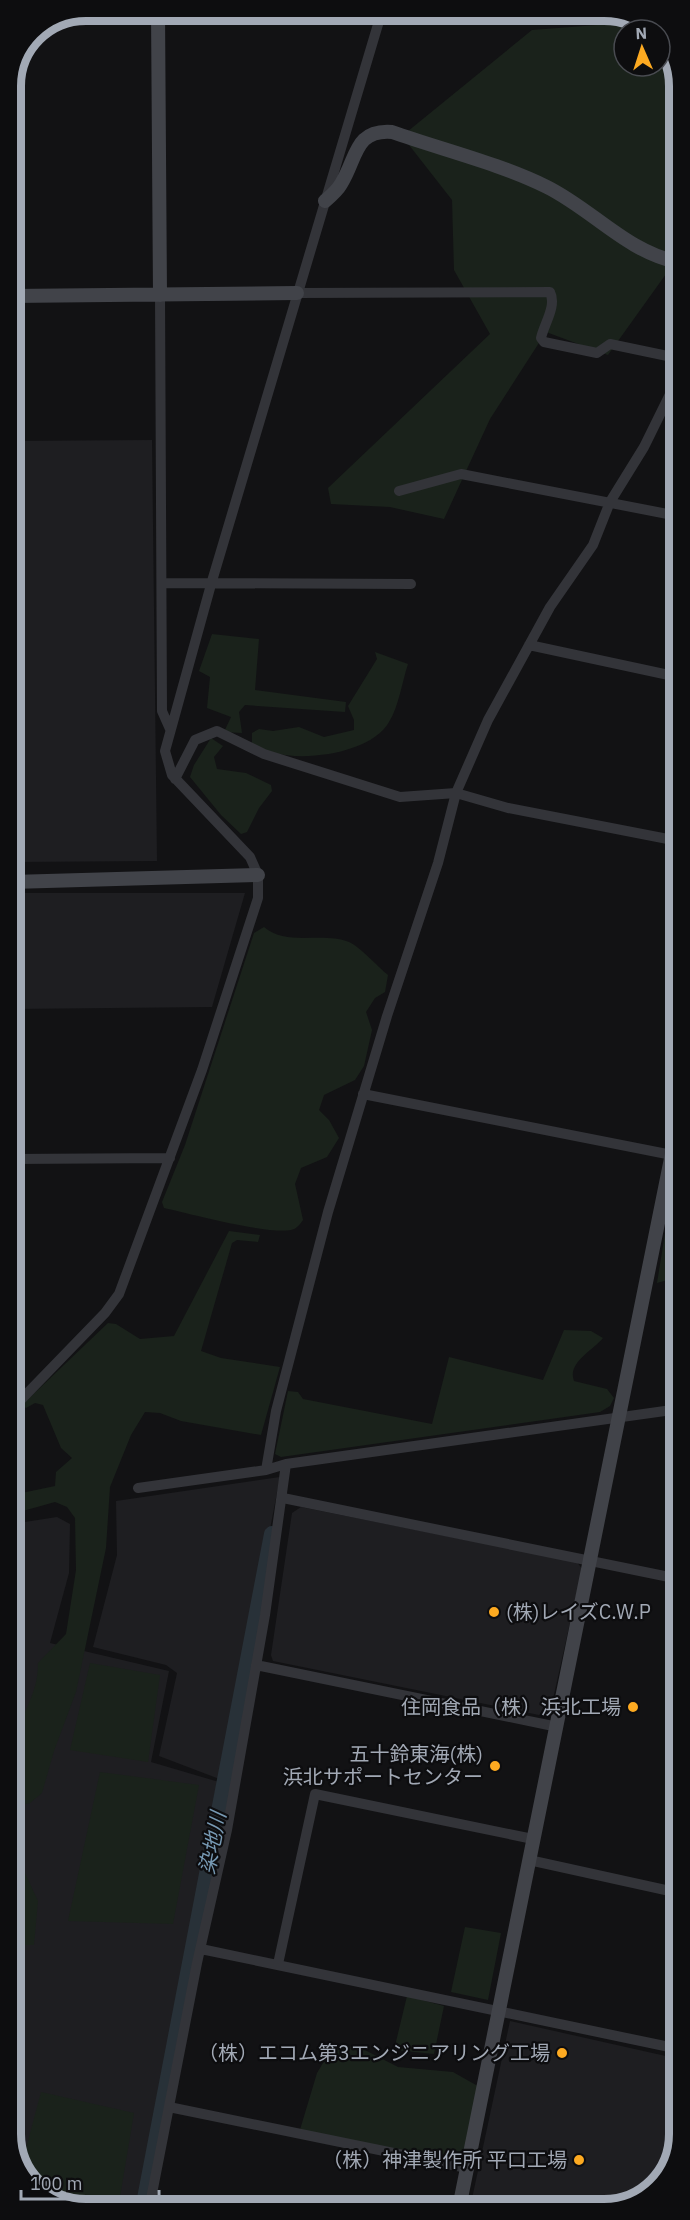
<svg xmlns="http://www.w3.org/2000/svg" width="690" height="2220" viewBox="0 0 690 2220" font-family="'IBM Plex Sans','Noto Sans JP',sans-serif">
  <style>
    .built { fill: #1e1e21 }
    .green { fill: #1a221b }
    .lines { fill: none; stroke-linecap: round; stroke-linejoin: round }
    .river { stroke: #283138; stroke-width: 16 }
    .street { stroke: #333439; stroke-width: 10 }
    .secondary { stroke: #414349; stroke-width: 14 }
    .poi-dot { fill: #fdaa21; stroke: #0d0d0f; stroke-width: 2 }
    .labels { text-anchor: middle; stroke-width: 4.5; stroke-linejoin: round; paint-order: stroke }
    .poi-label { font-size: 20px; fill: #a2a9b5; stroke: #0d0d0f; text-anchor: end }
    .water-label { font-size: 21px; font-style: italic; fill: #7799b3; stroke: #0d0d0f }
    .rim { fill: none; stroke: #a2a9b5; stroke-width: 8 }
  </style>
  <rect width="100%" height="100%" fill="#121214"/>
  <path class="built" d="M152,440L157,861L12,862L11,441Z
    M12,893H245L212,1007L12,1009Z
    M280,1477L222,1780L159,1756L177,1673L166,1665L93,1647L117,1555L116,1501Z
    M301,1507L577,1562L582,1569L551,1708L539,1715L273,1661L271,1655L292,1513Z
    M57,1517L70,1524L69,1573L50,1643L169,1671L151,1762L219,1782L138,2209H81L36,2191L13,2153L12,1524Z
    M510,2021L679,2059V2135L664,2180L623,2207L470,2208Z"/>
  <path class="green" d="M636,22L654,30H624V66H660V39L677,67V273L666,274L608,355L546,332L490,419L444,519L390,507L331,504L328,488L490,334L454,270L452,200L402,136L532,30Z
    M212,634L259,639L255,690L346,702L345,712L245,705L239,712L242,733L224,732L231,717L207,708L210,677L199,671Z
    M375,652L408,664C402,682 399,706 389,722C370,757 280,767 252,743V733L259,729L273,731L299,727L324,737L354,730V720L348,706L377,659Z
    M211,738L223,746L214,757L217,769L246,773L271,785L272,791L259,808L247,832L241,834L221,815L190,777L194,765Z
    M264,927C288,947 321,931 349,942C359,946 378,967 388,975L385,992L375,998L366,1012L372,1030L364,1066L355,1080L324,1095L319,1110L329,1120L339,1138L327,1157L301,1168L295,1184L303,1220C301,1223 297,1228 294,1229C276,1237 187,1213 164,1208L162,1202L185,1145L254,933Z
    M678,1174V1277L657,1283L668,1215Z
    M229,1231L260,1235L258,1242L237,1240L232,1243L201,1351L221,1358L280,1367L261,1435L181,1421L160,1413L145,1412L131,1435L110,1487L106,1548L76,1692L54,1751L42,1793L30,1803L18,1806C10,1783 11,1752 19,1729C27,1703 38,1691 38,1663L66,1634L76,1570L75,1518L67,1507L55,1502L12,1514V1495L55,1486L56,1472L72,1458L61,1448L43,1405L35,1403L26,1408L22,1405L108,1323L116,1324L140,1339L174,1336Z
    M564,1330L591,1331L603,1338C592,1351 567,1363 574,1381L607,1389L614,1398L610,1406L600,1412L281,1457L275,1454L288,1391L298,1392L303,1399L432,1424L449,1357L543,1380Z
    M90,1663L160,1675L148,1762L70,1750Z
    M100,1772L199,1785L173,1924L68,1921Z
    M13,1847L38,1901L34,1945H13Z
    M465,1927L501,1933L488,2000L451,1992Z
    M407,1996L444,2006L434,2054L394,2050Z
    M357,2046L398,2067L453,2072L483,2089L460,2166L299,2133L317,2073L332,2048Z
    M41,2092L134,2113L118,2209H81L36,2191L21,2167Z"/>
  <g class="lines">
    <path class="river" d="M143,2209L272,1534"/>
    <path class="street" d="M297,293L550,292C557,306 544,324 541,338L544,342L597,353L610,344L677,358
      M160,295L162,711L170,729
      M677,380L644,447L610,502L593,545L550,607L488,720L456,793L438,863L387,1016L328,1212L276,1411L266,1470L286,1464L679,1409
      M399,491L461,474L678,516
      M163,583L411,584
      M529,645L678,677
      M175,779L195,740L217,731L264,754L400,797L456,793L508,808L678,841
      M363,1094L677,1156
      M12,1159L170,1158
      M12,1409L105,1313L119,1294L202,1070L258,898V875L250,857L172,775L165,751L212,581L382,11
      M138,1488L266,1470
      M283,1498L679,1579
      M256,1665L558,1727
      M529,1860L679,1893
      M201,1949L679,2049
      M278,1964L315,1794L533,1839
      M169,2107L467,2168
      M149,2209L197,1963L227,1830L265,1615L286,1464"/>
    <path class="secondary" d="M158,11L160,295
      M325,201C331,196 337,191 341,184C357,159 354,129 392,132C443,150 498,163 547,187C593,210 626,251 677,262
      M11,296L297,293
      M12,882L258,875
      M459,2208L678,1124"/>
  </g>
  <g class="poi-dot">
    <circle cx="494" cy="1612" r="6"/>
    <circle cx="633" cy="1707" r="6"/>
    <circle cx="495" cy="1766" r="6"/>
    <circle cx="562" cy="2053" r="6"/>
    <circle cx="579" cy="2160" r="6"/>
  </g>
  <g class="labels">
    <g class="poi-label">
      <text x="506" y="1619" text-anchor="start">(株)レイズC.W.P</text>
      <text x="621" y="1714">住岡食品（株）浜北工場</text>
      <text x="483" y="1761">五十鈴東海(株)<tspan x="483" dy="23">浜北サポートセンター</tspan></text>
      <text x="550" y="2060">（株）エコム第3エンジニアリング工場</text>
      <text x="567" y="2167">（株）神津製作所 平口工場</text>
    </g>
    <g class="water-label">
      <text transform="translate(213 1843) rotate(-79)" y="7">染地川</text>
    </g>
  </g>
  <path d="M0 0H690V2220H0ZM86 21H604A65 65 0 0 1 669 86V2134A65 65 0 0 1 604 2199H86A65 65 0 0 1 21 2134V86A65 65 0 0 1 86 21Z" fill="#0d0d0f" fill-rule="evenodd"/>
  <path class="rim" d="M86 21H604A65 65 0 0 1 669 86V2134A65 65 0 0 1 604 2199H86A65 65 0 0 1 21 2134V86A65 65 0 0 1 86 21Z"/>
  <g transform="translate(642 48) rotate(357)"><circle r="28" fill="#0d0d0f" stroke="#494b51" stroke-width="1.5"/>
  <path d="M0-4.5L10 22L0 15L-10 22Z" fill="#fdaa21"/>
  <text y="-9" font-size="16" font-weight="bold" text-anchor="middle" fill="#a2a9b5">N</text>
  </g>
  <path d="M21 2190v9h138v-9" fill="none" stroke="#a2a9b5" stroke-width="3"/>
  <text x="30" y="2190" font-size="18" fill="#a2a9b5" stroke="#0d0d0f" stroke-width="4.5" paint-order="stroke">100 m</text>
</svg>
